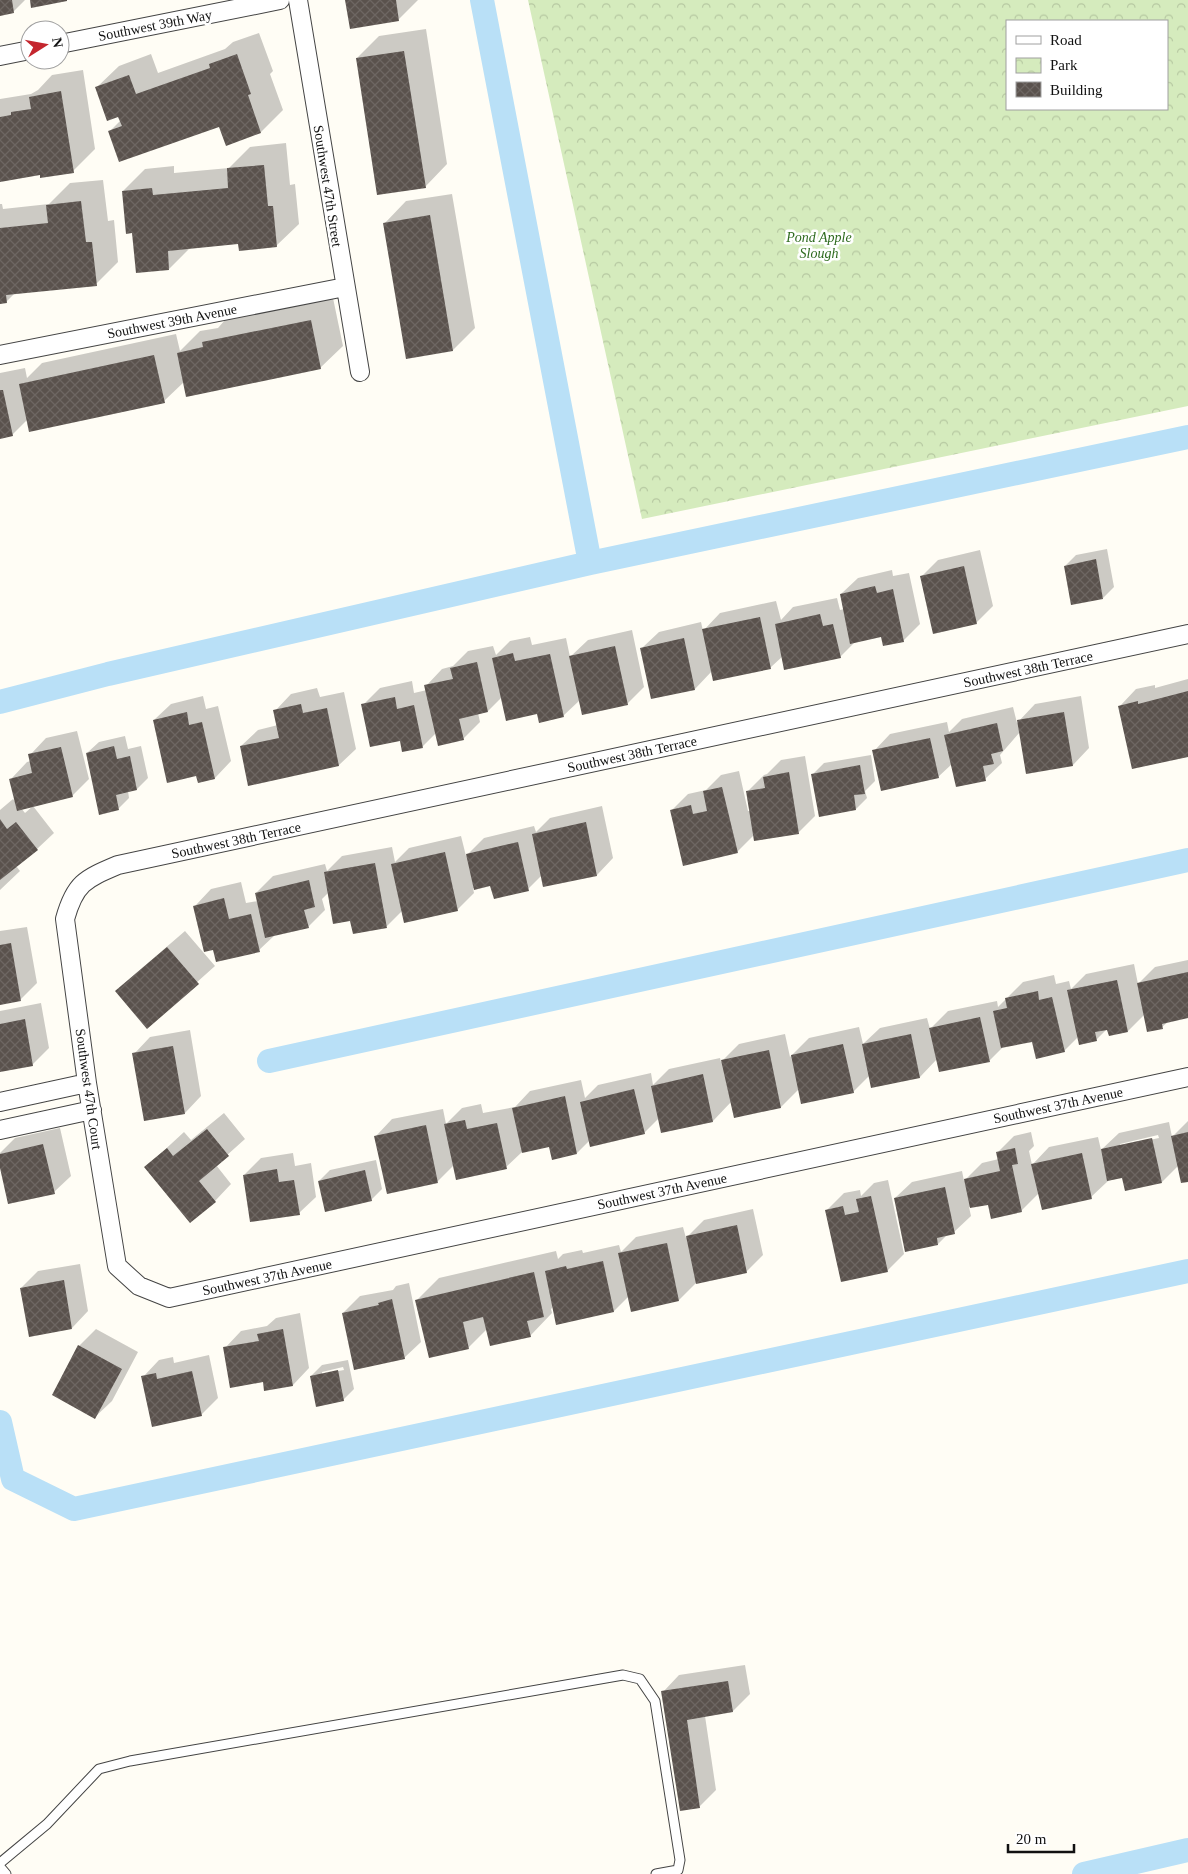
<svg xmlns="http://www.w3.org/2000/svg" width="1188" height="1874" viewBox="0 0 1188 1874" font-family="Georgia,serif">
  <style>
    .park { fill: url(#park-crowns); fill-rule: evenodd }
    .shadow { fill: #0003; fill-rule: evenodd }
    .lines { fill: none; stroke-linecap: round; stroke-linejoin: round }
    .canal { stroke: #b9e0f7; stroke-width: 24 }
    .building { fill: url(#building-cross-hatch) }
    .lane-casing { stroke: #444; stroke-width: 11 }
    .street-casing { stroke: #444; stroke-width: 20 }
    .lane { stroke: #fff; stroke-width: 9 }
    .street { stroke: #fff; stroke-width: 18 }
    .labels { text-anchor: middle; stroke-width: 5; stroke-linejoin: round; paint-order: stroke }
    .street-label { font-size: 14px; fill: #111; stroke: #fff }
    .park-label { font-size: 14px; font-style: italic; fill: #2f6b1f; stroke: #fff }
  </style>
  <defs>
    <pattern id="park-crowns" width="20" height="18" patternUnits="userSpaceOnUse" patternTransform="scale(1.25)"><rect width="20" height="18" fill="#d5ebbd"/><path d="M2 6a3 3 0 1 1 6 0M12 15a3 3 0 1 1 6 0" fill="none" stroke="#b6c8a1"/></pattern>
    <pattern id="building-cross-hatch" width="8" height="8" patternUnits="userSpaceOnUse" patternTransform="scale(1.25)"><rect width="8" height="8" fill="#5a524d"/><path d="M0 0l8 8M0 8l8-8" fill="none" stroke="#6d6662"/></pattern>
  </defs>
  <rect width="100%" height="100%" fill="#fffdf5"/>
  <path class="park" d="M528,0H1188V406L642,519ZM1007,21H1167V109H1007Z"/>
  <path class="shadow" d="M0,0H25L14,11L0,14Z
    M347,0H418L398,20Z
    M426,29L447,164L425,187L357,58L379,36Z
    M259,33L273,71L270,74L283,110L261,132L220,126L110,131L121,120L96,88L119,66L151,54L158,73L225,49L233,42Z
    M83,70L95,149L73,171L41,173L0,180V99L31,94L38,90L52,75Z
    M286,143L290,185L295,184L299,224L276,246L240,243L190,248L169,269L133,232L123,191L145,169L174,166V173L229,168L250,147Z
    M103,180L108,221L114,220L118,262L96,284L15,293L6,302L0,303V204H2L3,209L49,204L70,183Z
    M452,194L475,328L453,350L407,358L384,224L406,201Z
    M333,298L343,346L320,368L184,382L164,401L28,419L12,435L0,437V373L25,368L27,378L42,363L176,334L180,351L200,331L218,328L225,320Z
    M1107,549L1114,587L1103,598L1065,566L1076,555Z
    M980,550L993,606L976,623L921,577L938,560Z
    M892,570L893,576L909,573L920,624L903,641L882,635L856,641L840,657L783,656L771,667L714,680L712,671L695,689L642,648L659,632L701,622L703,631L720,613L776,601L781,620L793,607L837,598L840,610L844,609L841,594L858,578Z
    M632,630L644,687L627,704L580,700L563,716L538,712L502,697L488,711L478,713L480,722L463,739L436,733L422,747L401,739L363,705L380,688L412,681L414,693L427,690L426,686L442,669L453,666L468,651L493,646L496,655L510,641L530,637L532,645L566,638L570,657L588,640Z
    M1188,679V756L1120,706L1136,689L1155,685V688Z
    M317,688L320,697L344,692L356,749L339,765L249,785L241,746L258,730L278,725L275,711L291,694Z
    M203,696L206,709L218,706L231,761L215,778L197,775L154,720L171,704Z
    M1081,696L1089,748L1073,765L1020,732L1000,755L1002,763L985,779L952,764L938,777L874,751L890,734L947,722L949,732L962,719L1013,707L1017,723L1035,704Z
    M77,731L89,779L72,796L21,808L25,813L33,806L54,833L37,849L16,866L20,871L0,890V810L13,799L16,802L11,779L27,762L31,761L30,755L46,738Z
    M125,736L128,749L141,746L148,778L137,789L128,791L129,798L118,809L87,753L99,742Z
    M871,755L875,781L865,791L867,798L856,809L813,774L824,763Z
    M805,756L815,816L798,833L754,835L737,852L671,811L688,794L706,790L721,775L739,771L748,811H750L747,792L764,775L767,774L781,760Z
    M602,806L613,858L597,875H542L528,889L491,884L473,888L474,893L457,910H403L387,926L351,919L329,892L322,899L325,910L308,927L275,935L259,950L214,948L195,906L211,889L241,882L246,903L258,901L256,893L273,876L325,864L327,871L342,856L392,847L395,862L409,848L461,836L466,856L484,838L534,826L536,832L550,818Z
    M27,927L37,983L20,1000L0,1003V931Z
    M185,931L215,966L147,1027L117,991L134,975Z
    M1188,960V1017L1169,1021L1162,1027L1145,1014L1128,1031L1108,1028L1096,1040L1078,1037L1064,1051L1033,1040L1004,1046L989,1061L937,1059L920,1077L870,1075L853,1092L799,1089L781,1107L735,1117L731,1102L713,1121L662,1132L659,1118L644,1133L590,1140L577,1153L550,1145L522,1152L506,1167L454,1165L438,1181L388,1192L376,1136L392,1119L443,1109L446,1124L462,1108L481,1104L483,1113L515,1107L530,1091L581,1080L585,1098L598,1085L651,1073L653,1085L669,1069L720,1058L721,1062L739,1044L785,1034L790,1057L809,1038L859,1027L863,1044L880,1028L927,1018L930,1029L948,1011L997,1001L998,1007L1023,982L1054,975L1056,984L1069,981L1071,989L1086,974L1134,964L1138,984L1155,967Z
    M41,1003L49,1048L32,1065L0,1070V1011Z
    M190,1030L201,1096L185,1113L134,1054L150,1037Z
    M224,1113L245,1139L216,1165L231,1184L215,1201L146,1167L184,1132L191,1140Z
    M1188,1121V1180L1179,1165L1162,1182L1123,1177L1108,1181L1091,1197L1039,1193L1021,1211L989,1203L969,1207L971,1216L954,1232L948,1234L938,1244L895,1198L912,1182L962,1171L964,1181L982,1163L999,1159L998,1152L1014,1136L1031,1132L1034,1146L1029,1151L1032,1165L1049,1147L1098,1137L1101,1150L1119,1133L1169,1122L1172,1137ZM1158,1135L1159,1138L1120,1146V1144Z
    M60,1128L71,1176L54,1192L0,1163V1153L15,1138Z
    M293,1153L295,1166L311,1163L316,1197L299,1213L244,1175L261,1158Z
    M376,1160L382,1189L371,1200L319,1181L330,1170Z
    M888,1180L904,1254L887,1271L827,1210L844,1193L860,1190L861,1196L874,1183Z
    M753,1209L763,1255L746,1272L698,1281L679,1300L629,1296L614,1311L554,1306L551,1309L552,1313L530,1336L487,1329L468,1348L417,1300L439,1278L556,1251L558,1259L563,1254L582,1250L583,1253L619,1245L621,1252L636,1237L683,1227L686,1238L704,1220Z
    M80,1264L88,1311L72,1328L21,1288L38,1271Z
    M409,1283L421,1342L404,1358L343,1313L360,1296L393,1290L396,1286Z
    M300,1313L309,1368L293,1385L264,1380L225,1348L241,1331L267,1326L276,1318Z
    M96,1329L138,1352L112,1401L95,1417L79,1346Z
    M209,1355L218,1398L201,1415L143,1377L159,1360L173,1357L174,1363Z
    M348,1360L354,1389L343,1400L311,1376L322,1365ZM343,1367L344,1370L322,1374V1372Z
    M745,1665L750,1694L733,1711L705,1716L716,1790L700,1806L663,1692L679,1675Z"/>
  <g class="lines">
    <path class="canal" d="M482,0L590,563
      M0,702L108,674L590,563L1188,437
      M269,1061L1188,860
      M0,1422L13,1479L74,1509L1188,1271
      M1084,1874L1188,1850"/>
  </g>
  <path class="building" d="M0,0H12L14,13L0,16Z
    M30,0H67V1L31,8Z
    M345,0H396L399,21L350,29Z
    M404,51L426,188L377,195L356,58Z
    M237,54L251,94L248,95L261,133L226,146L219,127L119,162L108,131L122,126L118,117L107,121L95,87L129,75L136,94L210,68L209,64Z
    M61,91L74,173L40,178V175L0,182V117L11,115V112L31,109L29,97Z
    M264,165L268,206H273L277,247L239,251L238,244L168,251L169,270L136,273L132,233L126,234L122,191L152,188L153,195L228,188L227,168Z
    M81,201L86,242H92L97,286L6,295L7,303L0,304V228L48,223L46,205Z
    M430,215L453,351L406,359L383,223Z
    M311,320L321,369L186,397L177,353L203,347L202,342Z
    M154,355L165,403L29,432L19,384Z
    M0,390H3L13,436L0,439Z
    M1096,559L1103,599L1071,605L1064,566Z
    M964,566L977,624L933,634L920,576Z
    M875,586L877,593L893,589L904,642L883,646L881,637L850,644L840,594Z
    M820,614L823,626L833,624L841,658L784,670L775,624Z
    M760,617L771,669L713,681L702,629Z
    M684,638L695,690L651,699L640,648Z
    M615,646L628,705L582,715L569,656Z
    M513,653L515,661L550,654L564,717L539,723L537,714L506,721L492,658Z
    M477,662L488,712L459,719L464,740L438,746L424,685L453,679L450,668Z
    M1188,691V757L1132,769L1118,706L1138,701V704Z
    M395,697L397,709L414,705L423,748L402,752L400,741L370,747L361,704Z
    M301,704L303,713L327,708L339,766L248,786L240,746L279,738L273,710Z
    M187,712L189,725L202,722L215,779L198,783L196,776L167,783L153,720Z
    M1064,712L1073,766L1026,774L1017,720Z
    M997,723L1003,751L991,754L994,764L983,766L986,781L956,787L944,735Z
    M930,738L939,778L881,791L872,750Z
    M114,746L117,759L130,756L137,790L116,795L119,810L99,815L86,753Z
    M61,747L73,797L17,811L9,779L32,773L28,754Z
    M860,765L865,794L854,795L856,810L819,817L811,774Z
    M789,772L799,834L754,841L746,791L765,788L763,777Z
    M722,787L738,853L683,866L670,810L691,805L693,814L707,811L703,791Z
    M0,819L7,829L16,822L38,850L0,880Z
    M586,822L597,876L543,887L532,834Z
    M518,842L529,891L494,899L490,886L474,890L466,854Z
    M445,852L458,911L404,923L391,864Z
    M375,863L387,928L353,934L350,921L333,924L324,872Z
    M309,880L315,907L304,910L309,928L265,938L255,893Z
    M224,898L229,919L251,914L260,952L216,962L213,950L204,952L193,906Z
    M11,943L21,1001L0,1005V945Z
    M167,947L199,984L147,1029L115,991Z
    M1188,972V1018L1162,1024L1163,1029L1147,1032L1137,983Z
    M1117,980L1128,1032L1109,1036L1107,1030L1095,1032L1097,1041L1079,1045L1067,990Z
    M1038,991L1039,1000L1052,997L1065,1052L1036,1059L1032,1042L1001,1048L993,1011L1007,1008L1005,998Z
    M980,1017L990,1062L939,1072L929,1028Z
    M25,1019L33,1066L0,1072V1024Z
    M911,1034L920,1078L871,1088L862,1044Z
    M843,1044L854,1093L801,1104L791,1055Z
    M173,1046L185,1114L144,1121L132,1053Z
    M769,1050L781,1108L734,1118L721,1060Z
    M703,1074L713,1122L661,1133L651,1086Z
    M634,1089L645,1134L590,1147L580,1102Z
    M565,1096L577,1154L552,1160L549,1147L522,1153L512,1108Z
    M465,1120L467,1129L497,1123L507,1169L456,1180L444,1124Z
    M426,1125L438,1183L387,1194L374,1136Z
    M207,1129L229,1156L199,1181L216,1202L190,1223L144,1167L167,1148L173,1156Z
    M1188,1132V1182L1181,1183L1171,1136Z
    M1152,1138L1162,1183L1125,1191L1122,1178L1107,1181L1101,1149Z
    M43,1144L55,1194L8,1204L0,1168V1154Z
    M1015,1148L1018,1164L1012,1165L1022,1212L991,1219L988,1205L970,1208L964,1179L1000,1171L996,1152Z
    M1082,1153L1092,1199L1042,1210L1031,1164Z
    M277,1169L279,1182L294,1180L300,1215L250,1222L243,1175Z
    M365,1170L372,1201L325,1212L318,1181Z
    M945,1187L955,1234L937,1238L938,1245L905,1252L894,1198Z
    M871,1196L888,1272L841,1282L825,1210L843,1206L845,1215L859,1212L856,1199Z
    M737,1225L747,1273L696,1284L686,1236Z
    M667,1243L679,1301L631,1312L618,1253Z
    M603,1261L614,1312L556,1325L545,1271L566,1266L567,1269Z
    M534,1272L544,1317L527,1321L531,1337L490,1346L483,1317L463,1322L469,1349L429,1358L415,1300Z
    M64,1280L72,1329L29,1337L20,1288Z
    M392,1299L405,1359L354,1370L342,1313L379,1305L378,1303Z
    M283,1329L293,1386L264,1391L263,1382L230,1388L223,1347L259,1341L257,1334Z
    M78,1345L122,1369L95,1419L52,1395Z
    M338,1370L344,1401L316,1407L310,1376Z
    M192,1371L202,1416L152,1427L141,1376L156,1373L157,1379Z
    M728,1681L733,1712L687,1720L700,1808L680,1811L661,1691Z"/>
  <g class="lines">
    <g class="lane-casing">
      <path id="lane" d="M0,1863L47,1824L99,1769L130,1761L623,1675L640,1679L655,1701L680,1860L678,1870L656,1874
        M0,1867L6,1874"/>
    </g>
    <g class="street-casing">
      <path id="street" d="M298,0L360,372
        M60,44L280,0
        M0,56L30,50
        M0,355L345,287
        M1188,634L118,865C85,879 75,883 65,919L87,1083L117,1266L139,1286L169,1298L1188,1077
        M0,1102L87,1083
        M0,1130L92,1110"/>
    </g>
    <use href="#lane" class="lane"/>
    <use href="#street" class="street"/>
  </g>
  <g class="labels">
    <g class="street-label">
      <text transform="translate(155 25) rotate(-11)" y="5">Southwest 39th Way</text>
      <text transform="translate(328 186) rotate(81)" y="5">Southwest 47th Street</text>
      <text transform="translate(172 321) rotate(-11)" y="5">Southwest 39th Avenue</text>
      <text transform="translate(1028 669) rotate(-12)" y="5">Southwest 38th Terrace</text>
      <text transform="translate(632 754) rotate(-12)" y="5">Southwest 38th Terrace</text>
      <text transform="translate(236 840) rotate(-12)" y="5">Southwest 38th Terrace</text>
      <text transform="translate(89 1089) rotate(82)" y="5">Southwest 47th Court</text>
      <text transform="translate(1058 1105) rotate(-12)" y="5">Southwest 37th Avenue</text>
      <text transform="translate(662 1191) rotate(-12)" y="5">Southwest 37th Avenue</text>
      <text transform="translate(267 1277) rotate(-12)" y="5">Southwest 37th Avenue</text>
    </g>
    <g class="park-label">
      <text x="819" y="242">Pond Apple<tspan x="819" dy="16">Slough</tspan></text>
    </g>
  </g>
  <rect x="1006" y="20" width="162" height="90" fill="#ffffff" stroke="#a0a0a0"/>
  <rect x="1016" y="36" width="25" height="8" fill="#ffffff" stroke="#a0a0a0"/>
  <text x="1050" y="45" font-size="15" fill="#111111">Road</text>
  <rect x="1016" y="58" width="25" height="15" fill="url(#park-crowns)" stroke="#a0a0a0"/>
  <text x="1050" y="70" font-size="15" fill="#111111">Park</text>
  <rect x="1016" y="82" width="25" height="15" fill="url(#building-cross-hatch)" stroke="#a0a0a0"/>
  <text x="1050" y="95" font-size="15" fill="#111111">Building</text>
  <g transform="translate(45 45) rotate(79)"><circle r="24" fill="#ffffff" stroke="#a0a0a0"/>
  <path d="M0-4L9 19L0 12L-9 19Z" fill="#c4262e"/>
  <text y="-8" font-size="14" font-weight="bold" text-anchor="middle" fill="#111111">N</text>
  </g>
  <path d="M1008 1844v8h66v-8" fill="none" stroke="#111111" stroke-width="2.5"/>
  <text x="1016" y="1844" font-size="15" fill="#111111" stroke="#ffffff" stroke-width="4" paint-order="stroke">20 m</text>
</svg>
